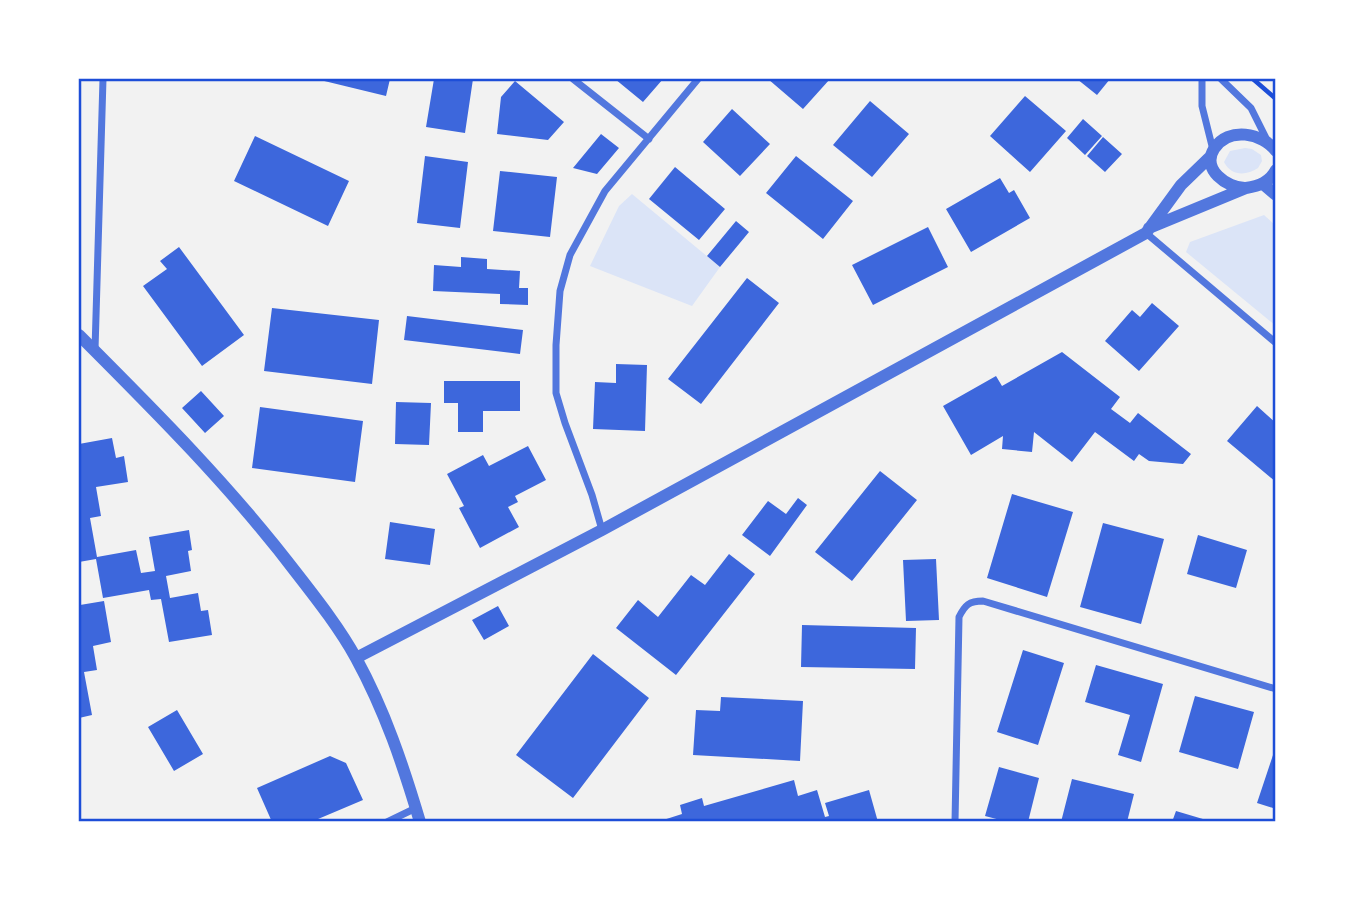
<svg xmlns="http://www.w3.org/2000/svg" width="1355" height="901" viewBox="0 0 1355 901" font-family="'Work Sans',sans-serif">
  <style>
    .green { fill: #dbe4f7 }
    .building { fill: #3d67dc }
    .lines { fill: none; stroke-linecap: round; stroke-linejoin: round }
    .path { stroke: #1d4ed8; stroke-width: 4.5 }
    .minor { stroke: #5277de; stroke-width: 7 }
    .tertiary { stroke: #5277de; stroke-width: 12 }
    .neatline { fill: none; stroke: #1d4ed8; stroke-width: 2.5 }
  </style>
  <rect width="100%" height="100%" fill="#f2f2f2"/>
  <path class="green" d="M1245,148L1252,149L1261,155L1262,161L1258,168C1246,176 1231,176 1224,162L1230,151Z
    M632,194L720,267L692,306L590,266L619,206Z
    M1264,215L1276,226V326L1186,252L1190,242Z"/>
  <path class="building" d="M316,79H390L386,96Z
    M434,79H473L465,133L426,127Z
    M615,79H663L643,102Z
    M768,79H830L803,109Z
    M1077,79H1110L1097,95Z
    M515,81L564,122L548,140L497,134L501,97Z
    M1025,96L1066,131L1030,172L990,136Z
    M870,101L909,134L872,177L833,145Z
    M732,109L770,144L740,176L703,142Z
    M1083,119L1102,136L1085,155L1067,138Z
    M601,134L619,148L597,174L573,168Z
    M255,136L349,181L328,226L234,181Z
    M1103,137L1122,154L1105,172L1087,156Z
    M425,156L468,162L460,228L417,223Z
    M796,156L853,201L823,239L766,193Z
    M675,167L725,209L699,240L649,199Z
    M500,171L557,177L550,237L493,231Z
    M1000,178L1009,193L1014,190L1030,218L971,252L946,209Z
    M736,221L749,232L720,267L707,256Z
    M928,227L948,267L873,305L852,265Z
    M179,247L244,335L202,366L143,286L167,269L160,261Z
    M461,257L487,259V269L520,271L519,288H528V305L500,304V294L433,291L434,265L461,267Z
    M747,278L779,303L701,404L668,379Z
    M1152,303L1179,326L1139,371L1105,341L1132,310L1140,317Z
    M272,308L379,320L372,384L264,371Z
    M407,316L523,330L520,354L404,340Z
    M1062,352L1120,397L1111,409L1130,423L1138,413L1191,454L1183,464L1149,461L1139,454L1134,461L1095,432L1072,462L1034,432L1032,452L1002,449L1003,436L971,455L943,406L996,376L1002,386Z
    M616,364L647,365L645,431L593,429L595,382L616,383Z
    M444,381H520V411H483V432H458V403H444Z
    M201,391L224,416L205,433L182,408Z
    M396,402L431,403L429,445L395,444Z
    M1257,406L1276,423V482L1227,441Z
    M260,407L363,421L355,482L252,468Z
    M112,438L116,458L124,456L128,482L96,487L101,516L90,518L97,557L136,550L141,573L155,571L149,537L189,530L192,550L188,551L191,571L166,576L170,598L198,593L201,611L208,610L212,635L169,642L161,599L151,600L149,590L103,598L96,559L79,562V444Z
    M528,446L546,480L515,496L518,502L508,507L519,527L480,548L459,508L464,506L447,474L483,455L489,466Z
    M880,471L917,500L852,581L815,552Z
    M1012,494L1073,512L1047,597L987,578Z
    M798,498L807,505L770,556L742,535L768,501L786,514Z
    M390,522L435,529L430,565L385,559Z
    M1103,523L1164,539L1141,624L1080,607Z
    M1198,535L1247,550L1236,588L1187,574Z
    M729,554L755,574L676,675L616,628L638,600L658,617L691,575L705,585Z
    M936,559L939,620L906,621L903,560Z
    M104,601L111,642L93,646L97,670L84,672L92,715L79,718V610L81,609L80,605Z
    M498,606L509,626L484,640L472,620Z
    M802,625L916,628L915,669L801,667Z
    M1023,650L1064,663L1038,745L997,732Z
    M593,654L649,698L573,798L516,755Z
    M1096,665L1163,684L1141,762L1118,755L1130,715L1085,702Z
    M1195,696L1254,712L1238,769L1179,752Z
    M721,697L803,701L800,761L693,755L696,710L720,711Z
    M177,710L203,754L174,771L148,727Z
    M1276,746V809L1257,803Z
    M330,756L346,763L363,800L311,822H272L257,788Z
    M999,767L1039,778L1028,822H1008L985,816Z
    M1072,779L1134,794L1127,822H1061Z
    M794,780L798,796L817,790L825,817L829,816L825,803L869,790L878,822H657L682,814L680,805L702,798L704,806Z
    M1176,811L1213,822H1172Z"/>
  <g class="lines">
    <path class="path" d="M1253,79L1276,99"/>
    <path class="minor" d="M573,79L649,139
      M1202,79V106L1213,150
      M1221,79L1251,108L1268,142
      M1146,233L1276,343
      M95,350L103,79
      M602,530L592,495L565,423L556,393V345L560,291L570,255L605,191L698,79
      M387,822L416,808
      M955,822L959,617C965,605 969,601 983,601L1276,689"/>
    <path class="tertiary" d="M1263,184L1276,195
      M1245,188C1227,188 1201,169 1214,149C1228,126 1263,133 1276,151
      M1149,228L1246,188C1259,186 1270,182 1276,170
      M79,335C156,412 232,488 298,575C319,602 340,629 356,658C385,711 403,765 420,822
      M356,658L602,530L1146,233L1181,185L1211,156"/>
  </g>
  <rect width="1355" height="901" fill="none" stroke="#ffffff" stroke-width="161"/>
  <rect x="80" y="80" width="1194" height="740" class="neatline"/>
</svg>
